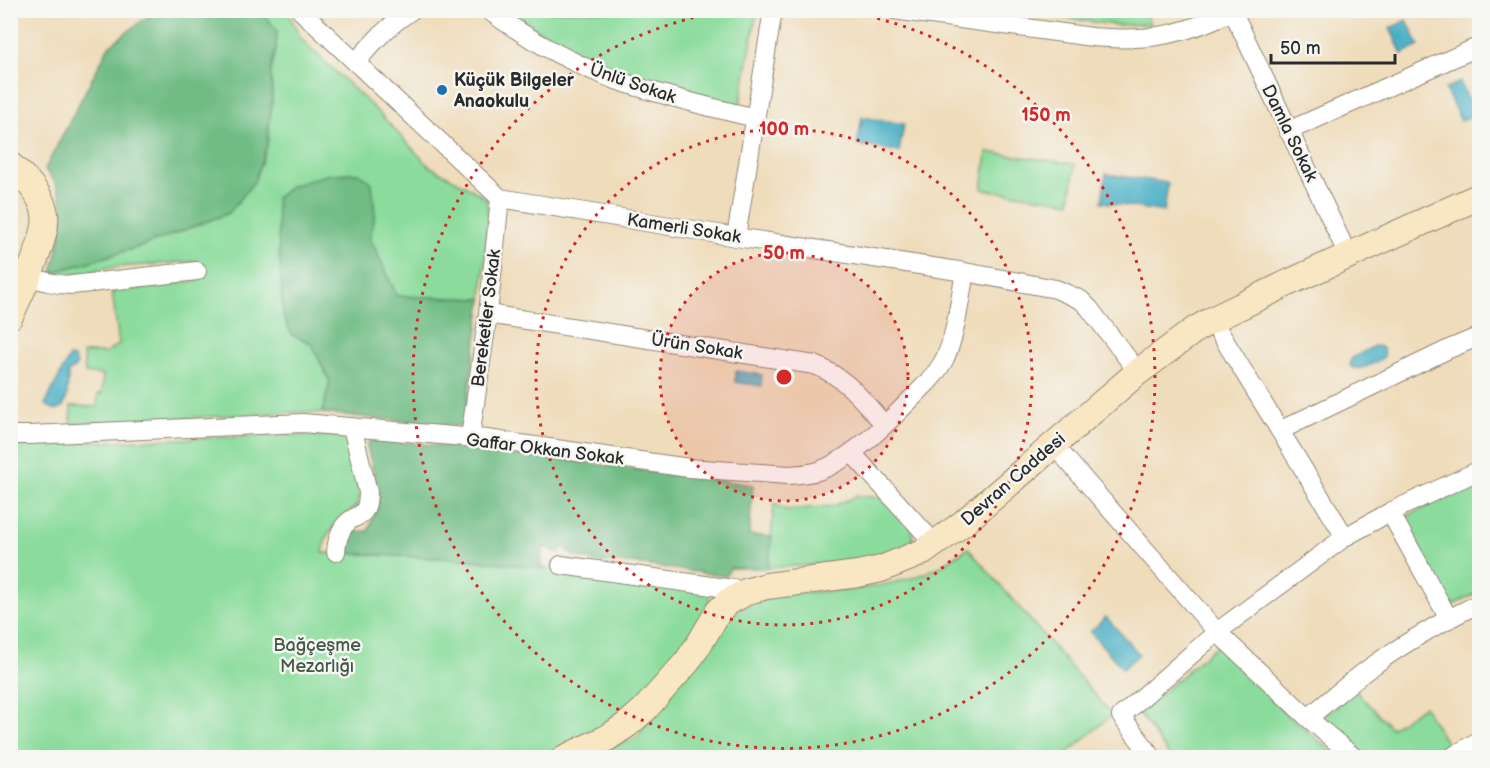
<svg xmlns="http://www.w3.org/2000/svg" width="1490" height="768" viewBox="0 0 1490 768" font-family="'Balsamiq Sans',sans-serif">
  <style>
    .green { fill: #8bdc9c; stroke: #5b8464; stroke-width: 1.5 }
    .forest { fill: #70bc84; stroke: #4e7458; stroke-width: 1.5 }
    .water { fill: #46afc5; stroke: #386d78; stroke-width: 1.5 }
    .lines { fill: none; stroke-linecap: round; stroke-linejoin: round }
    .minor-casing { stroke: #8d8472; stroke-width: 20 }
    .secondary-casing { stroke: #8d8472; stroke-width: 28 }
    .minor { stroke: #fff; stroke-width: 18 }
    .secondary { stroke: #f9e7c3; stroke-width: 26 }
    .ring { fill: none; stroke: #d62828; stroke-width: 3; stroke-dasharray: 3 6 }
    .poi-dot { fill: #1f6fb2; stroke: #f6f6f2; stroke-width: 2 }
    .labels { text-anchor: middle; stroke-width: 5; stroke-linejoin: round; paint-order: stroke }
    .poi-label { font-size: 18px; font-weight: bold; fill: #2b2b2b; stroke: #f6f6f2; text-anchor: start }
    .street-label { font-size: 18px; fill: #2b2b2b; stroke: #f6f6f2 }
    .park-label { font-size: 18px; fill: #435747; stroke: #f6f6f2 }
    .centre { fill: #d62828; stroke: #f6f6f2; stroke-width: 3 }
    .ring-label { font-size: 18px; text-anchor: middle; font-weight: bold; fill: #d62828; stroke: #f6f6f2; stroke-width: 5; stroke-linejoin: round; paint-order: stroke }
  </style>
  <rect width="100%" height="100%" fill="#f6f6f2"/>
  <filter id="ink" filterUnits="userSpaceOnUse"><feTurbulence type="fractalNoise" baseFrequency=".0167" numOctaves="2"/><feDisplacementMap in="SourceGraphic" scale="12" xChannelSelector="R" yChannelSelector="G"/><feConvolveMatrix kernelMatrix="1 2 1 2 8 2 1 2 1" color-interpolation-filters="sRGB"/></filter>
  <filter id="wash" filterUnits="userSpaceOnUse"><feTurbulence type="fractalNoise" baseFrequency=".008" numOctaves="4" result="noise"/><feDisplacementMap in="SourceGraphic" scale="24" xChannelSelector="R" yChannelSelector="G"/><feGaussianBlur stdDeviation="1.35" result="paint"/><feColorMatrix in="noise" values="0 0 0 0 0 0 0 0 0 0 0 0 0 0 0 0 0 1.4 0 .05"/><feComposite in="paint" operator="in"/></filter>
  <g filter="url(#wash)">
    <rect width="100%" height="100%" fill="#efdcba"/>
    <path class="green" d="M255,11H284L291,18L302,40L378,112L429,166L468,187L487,199L488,217L482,299L397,296L370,238L375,214L359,173L329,174L291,186L292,335L311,343L330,382L322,413L295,412L71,424V406L97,407L98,394H102L103,375L85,373L83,353H106L119,344L112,292L199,280L196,261L106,268L69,276L52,273L145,245L267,146L272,101L271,70L276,49L266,17Z
      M506,11H757L740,105L653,85L597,64L522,21Z
      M1057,11H1144L1150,24L1116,25L1056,17Z
      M987,152L1075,164L1070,202L982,189Z
      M285,435L346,436L360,495L357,505L330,531L325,541L323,553H344L475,560L561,570L711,591L704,623L626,715L567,746L537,757L11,758V445Z
      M1479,482V592L1451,606L1403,518Z
      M857,496L878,497L894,508L912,528L913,539L907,546L884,555L827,564L768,568L774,504L787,510L833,506Z
      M968,548L1112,715L1063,757L584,758L638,737L651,716L729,617L743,606L776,594L851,590L883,585L916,577L939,567Z
      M1217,645L1284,712L1339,757H1170L1139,713Z
      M1355,690L1391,728L1424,706L1447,744L1426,757H1368L1323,718Z"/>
    <path class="forest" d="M155,11H255L266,17L277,30L276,49L271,70L272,101L267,146L254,182L229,213L145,245L52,273C59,244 69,212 56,184C53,179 48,174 45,169L109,46Z
      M359,173L372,183L375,214L370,238L397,296L482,299L465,419L461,425L454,426L322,413L330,382L311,343L292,335L283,315L276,198L291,186L329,174Z
      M371,440L482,449L753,485L749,535L772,537L768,568H730L726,576L630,563L596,562L573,555L563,546L559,553L545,546L542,552L541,568L475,560L344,553L347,539L351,532L368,531L377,507L374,475L367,445Z"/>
    <path class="water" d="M1407,20L1419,46L1402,54L1390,28Z
      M1460,82L1476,114L1461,121L1445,89Z
      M862,117L904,124L899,152L857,145Z
      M1106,174L1168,183L1164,212L1102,202Z
      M1374,346C1382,346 1386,349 1384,357C1375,363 1361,372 1351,367L1350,362L1352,358Z
      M69,357L74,358L77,364L75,368L68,372C68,385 69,424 45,404Z
      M736,371L762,375L761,386L735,382Z
      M1106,617L1139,654L1123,669L1090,632Z"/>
  </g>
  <g filter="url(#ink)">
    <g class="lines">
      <g class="minor-casing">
        <path id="minor" d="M300,10L500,198L736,237L965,272L1056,289L1081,300L1089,308L1138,372
          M488,10C526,38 569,62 613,79C660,95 708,107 756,118
          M894,10L1092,37C1148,42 1184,35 1234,10
          M1232,10L1348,255
          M356,62C375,40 388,26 412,10
          M1288,131L1480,46
          M736,237L773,10
          M28,276C43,281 56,285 72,285L197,271
          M488,314L815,365C848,379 861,399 884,424
          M1212,320L1345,537
          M1281,430L1449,349L1480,336
          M10,435H30L303,423L487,439L689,468L789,475C799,474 811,474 821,470C858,456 901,409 929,381C935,374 941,367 945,358C956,336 960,297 965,272
          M470,438L488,314L500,198
          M1054,445L1217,632L1308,718L1355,758
          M852,453L935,544
          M1390,512L1449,619
          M336,552C337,539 340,526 352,519C356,517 361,515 364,511C368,505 368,498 368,492L352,427
          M561,565L748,591
          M1308,718C1330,700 1351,681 1374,665C1407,641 1443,621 1480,603
          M1153,758L1121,716L1217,632L1345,537L1390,512L1480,470
          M1450,758L1480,740"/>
      </g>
      <g class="secondary-casing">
        <path id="secondary" d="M10,165C25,178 42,194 45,214C49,236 20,294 10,316
          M565,758L607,738L628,724L645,709L687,662L701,641L718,612L728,602L748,591L767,586L858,574L881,569L923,552L962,524L1138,372L1196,329L1212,320L1290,282L1480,196"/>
      </g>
      <use href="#minor" class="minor"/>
      <use href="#secondary" class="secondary"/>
    </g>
  </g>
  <circle cx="784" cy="377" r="124" fill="#d62828" fill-opacity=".12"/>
  <g class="ring">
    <circle cx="784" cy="377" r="124"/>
    <circle cx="784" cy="377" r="248"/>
    <path d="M842 11A371 371 0 1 1 726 11"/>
  </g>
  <circle class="poi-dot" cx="442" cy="90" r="6"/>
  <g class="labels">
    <g class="poi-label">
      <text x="454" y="86">Küçük Bilgeler<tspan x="454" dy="21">Anaokulu</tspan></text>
    </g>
    <g class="street-label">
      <text transform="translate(633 83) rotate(19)" y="6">Ünlü Sokak</text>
      <text transform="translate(1290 133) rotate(64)" y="6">Damla Sokak</text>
      <text transform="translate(684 228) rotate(9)" y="6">Kamerli Sokak</text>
      <text transform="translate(486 318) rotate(-83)" y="6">Bereketler Sokak</text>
      <text transform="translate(697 346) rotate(9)" y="6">Ürün Sokak</text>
      <text transform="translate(545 449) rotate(7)" y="6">Gaffar Okkan Sokak</text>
      <text transform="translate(1013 479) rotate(-41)" y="6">Devran Caddesi</text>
    </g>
    <g class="park-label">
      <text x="317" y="651">Bağçeşme<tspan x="317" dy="21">Mezarlığı</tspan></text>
    </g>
  </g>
  <circle cx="784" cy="377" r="9" class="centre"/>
  <g class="ring-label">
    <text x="1046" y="121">150 m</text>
    <text x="784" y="135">100 m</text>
    <text x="784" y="259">50 m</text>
  </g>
  <rect width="1490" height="768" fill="none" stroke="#f6f6f2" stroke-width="36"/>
  <path d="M1271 54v9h124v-9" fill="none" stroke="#2b2b2b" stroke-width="3"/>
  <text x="1280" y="54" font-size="18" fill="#2b2b2b" stroke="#f6f6f2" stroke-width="4.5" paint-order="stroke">50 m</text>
</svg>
